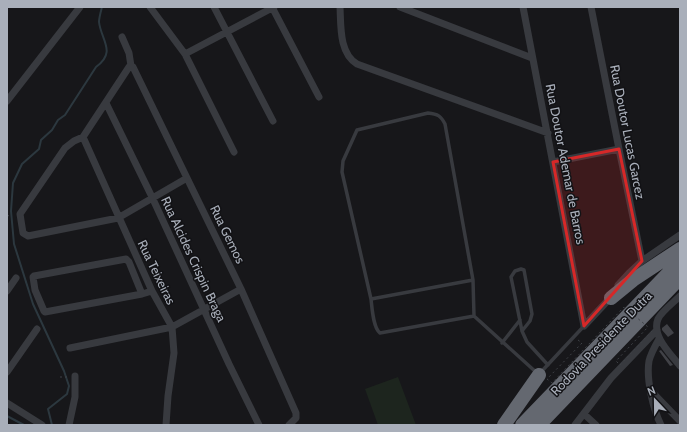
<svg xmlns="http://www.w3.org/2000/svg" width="687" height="432" viewBox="0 0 687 432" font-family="Cabin,sans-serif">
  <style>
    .green { fill: #1d251e }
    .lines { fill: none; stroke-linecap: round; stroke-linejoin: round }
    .stream { stroke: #2c383f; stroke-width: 2 }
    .building { fill: #414247 }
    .path { stroke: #3e4146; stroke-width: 1; stroke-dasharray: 2 3; stroke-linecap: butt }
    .lane { stroke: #383a3f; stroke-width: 3.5 }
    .street { stroke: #383a3f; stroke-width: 7 }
    .highway { stroke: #646870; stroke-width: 14 }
    .path-bridge { stroke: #3e4146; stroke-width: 1; stroke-dasharray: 2 3; stroke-linecap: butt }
    .marked { fill: #d62828; fill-opacity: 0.2; stroke: #d62828; stroke-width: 3; stroke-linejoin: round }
    .labels { text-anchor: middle; stroke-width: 3; stroke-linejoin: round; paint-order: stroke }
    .street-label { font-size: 13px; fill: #a9afba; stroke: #121215 }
  </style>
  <rect width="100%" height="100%" fill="#17171a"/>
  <path class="green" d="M398,377L416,425H378L365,389Z"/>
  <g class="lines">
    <path class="stream" d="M7,416L24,425
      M52,425L48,409L67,394L69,386L64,371L33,304L14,244L11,211L13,183L22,164L39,149L41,140L52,130L58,120L65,115L96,67C117,52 101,40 99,22C99,18 101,11 102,7"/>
  </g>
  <path class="building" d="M667,324L674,333L668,337L662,330V328Z
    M661,350L673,365L670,366L659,351Z"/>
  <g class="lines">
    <path class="path" d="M7,216L12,215
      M578,340L582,343
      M60,377H68"/>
    <path class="lane" d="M473,280L371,299L342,172L343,161L357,130L428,113C438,114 441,116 445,124L473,280L474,316L537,373
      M371,299C372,307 373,328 380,333L474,316
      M522,331L530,321L532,314L524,270L521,269L515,271L511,277L522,331L527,342L548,365
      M502,343L520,320
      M541,372L584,326"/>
    <path class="street" d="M150,7L185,54L234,152
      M214,7L273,121
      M272,7L319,97
      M340,7C341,26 339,53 357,64L548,133
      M400,7L532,58
      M523,7L584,326
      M591,7L619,149L642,261
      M122,37L129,53L131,66
      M185,54L274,7
      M131,66L133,67L241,289L296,413V418L289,425
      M131,66L129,67L83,137L74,141L65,148L20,214L23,233L28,236L118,218L187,178
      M7,101L80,7
      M106,103L152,197L229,364L259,425
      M83,137L152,291L172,327L174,353L168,396L166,425
      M553,162L619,149
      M618,285L629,273L642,261L680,235
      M7,291L16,278
      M142,294L129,262L126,259L34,276L33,277L35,290L44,311L45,312L142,294L152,291
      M680,296C674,302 661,312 658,319C651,336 671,354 680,366
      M584,326L612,296
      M659,339C655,346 651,353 649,361C646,379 653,409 661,425
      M70,348L172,327L241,289
      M7,372L37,329
      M651,391L680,421
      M7,403L42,425
      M584,414L596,425
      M69,425L75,397V376
      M575,425L611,378L657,330"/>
    <path class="highway" d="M611,298L633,280L680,249
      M504,425L539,375
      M522,425L680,261
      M539,425L680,278"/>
    <path class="path-bridge" d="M582,343L547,379L552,383L624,307L648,327L616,361L620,365L652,331"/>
  </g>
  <path class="marked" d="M619,149L642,261L584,326L553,162Z"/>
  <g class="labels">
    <g class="street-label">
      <text transform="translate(628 132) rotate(79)" y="5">Rua Doutor Lucas Garcez</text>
      <text transform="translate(566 164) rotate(79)" y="5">Rua Doutor Ademar de Barros</text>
      <text transform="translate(228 234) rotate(64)" y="5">Rua Gemos</text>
      <text transform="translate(194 259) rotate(65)" y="5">Rua Alcides Crispin Braga</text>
      <text transform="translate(157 272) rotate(64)" y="5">Rua Teixeiras</text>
      <text transform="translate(601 343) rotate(-46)" y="5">Rodovia Presidente Dutra</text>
    </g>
  </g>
  <rect width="687" height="432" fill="none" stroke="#a9afba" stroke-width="16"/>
  <g transform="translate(655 400) rotate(338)" stroke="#121215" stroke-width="3" paint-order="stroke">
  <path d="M0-3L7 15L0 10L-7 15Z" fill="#a9afba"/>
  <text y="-6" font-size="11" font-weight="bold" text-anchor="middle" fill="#a9afba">N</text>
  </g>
</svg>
